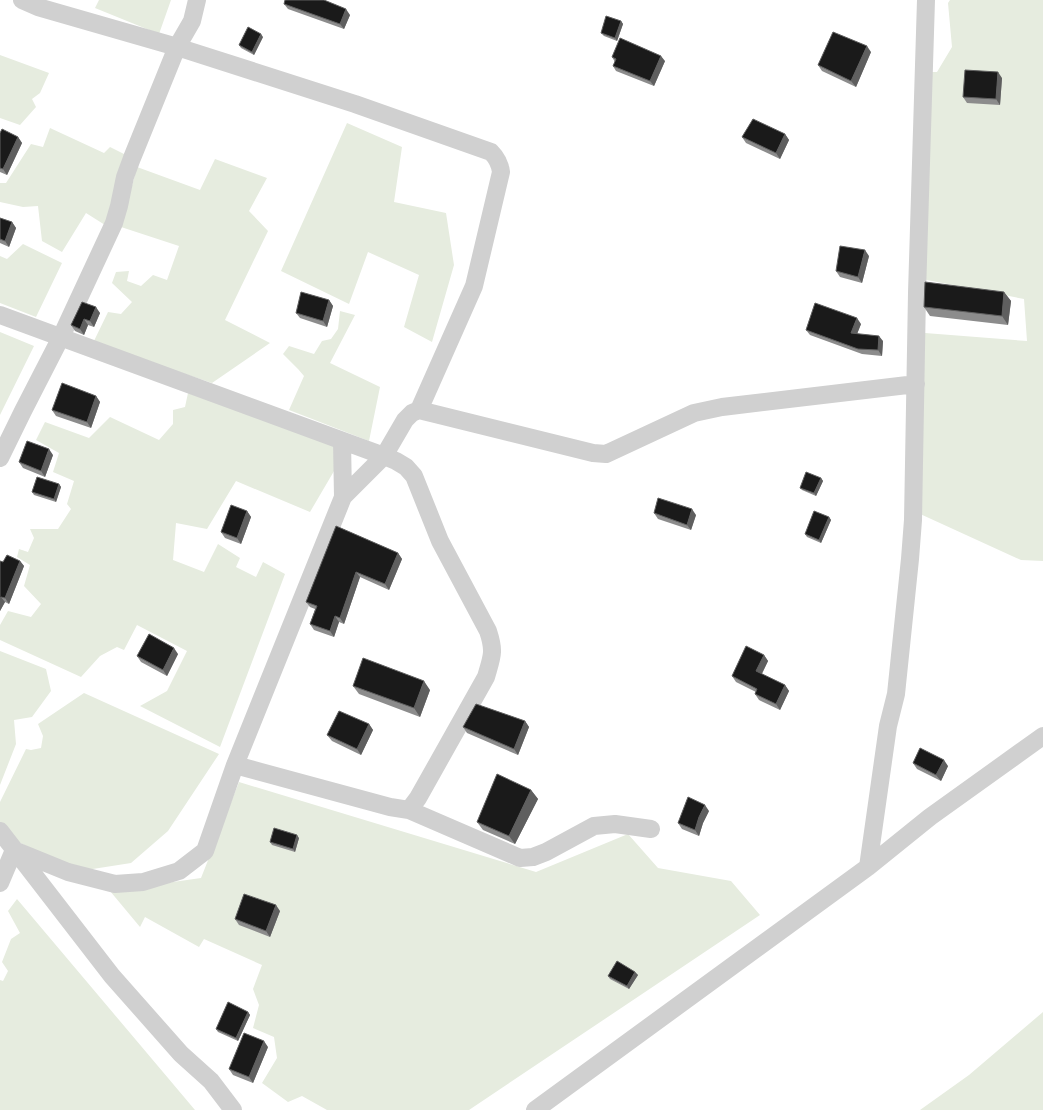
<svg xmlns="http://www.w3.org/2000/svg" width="1043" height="1110" viewBox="0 0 1043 1110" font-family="'Noto Sans',sans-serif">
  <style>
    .green { fill: #e6ecdf }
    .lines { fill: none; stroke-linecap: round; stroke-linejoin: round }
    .minor { stroke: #d0d0d0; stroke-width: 18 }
    .wall { fill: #8c8c8c }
    .shaded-wall { fill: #5f5f5f }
    .building { fill: #1a1a1a; stroke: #5f5f5f }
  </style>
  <rect width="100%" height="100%" fill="#fff"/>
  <path class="green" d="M99,0H171L159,34L95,8Z
    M950,0H1043V561L1021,560L918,513L925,333L1027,341L1024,299L922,279L928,72H937L952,47L948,3Z
    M0,55L49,73L40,93L32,99L36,107L20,125L0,118Z
    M347,123L402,147L394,202L446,213L454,265L432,342L404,327L419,275L368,252L349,304L281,271Z
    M50,128L104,153L110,147L126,155L105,225L86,213L62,252L42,241L38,206L23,207L0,202V183H6L31,144L43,147Z
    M215,159L267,178L249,211L268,231L225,320L270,343L212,383L93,343L108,312L121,314L132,302L112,283L116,272L129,271L127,281L141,286L153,275L167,280L179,246L121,227L137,167L200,190Z
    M23,244L62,263L36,317L0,303V256L7,259Z
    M340,311L355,315L330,363L380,387L369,441L289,410L304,376L298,369L283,354L289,346L314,354L322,341L331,339L338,329Z
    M0,332L34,346L0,415Z
    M188,393L336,445L337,466L310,512L236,481L207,529L176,523L173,560L204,572L218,544L240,558L236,567L256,577L263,562L285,574L220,747L140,706L167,691L187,651L137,625L124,650L117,647L100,656L81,677L0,640V625L8,611L31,617L41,604L24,586L30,565L17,557L19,549L28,552L34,538L30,529H58L71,509L67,504L74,481L53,472L59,453L36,440L45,422L89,438L110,417L159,440L173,424V410L185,407Z
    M0,651L46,669L51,691L32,717L14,720L16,744L0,785Z
    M84,693L219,754L168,831L131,863L80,871L14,840L0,822V802L26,749L31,750L41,748L43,736L38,724Z
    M239,782L536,872L628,834L658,868L731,881L760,915L469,1110H327L302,1096L288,1102L262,1083L277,1058L274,1037L253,1028L259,1005L253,989L262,965L204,939L199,947L145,917L140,927L110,891L201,878Z
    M17,899L195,1110H0V980L3,981L8,971L2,962L11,939L20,933L8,911Z
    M1043,1012V1110H920L969,1075Z"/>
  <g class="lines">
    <path class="minor" d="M22,0L38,7L177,47L355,104L491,152C497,158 500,164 501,172L474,286L419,410
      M0,315L384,456L396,461L406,467L414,476L440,541L488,631C495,652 492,656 486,677L418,798L409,810L390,807L235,765
      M342,441L343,497
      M0,458L23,411L61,337L114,223L119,206L125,177L132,158L177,47L192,21L197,0
      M409,810L520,858L533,857L546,852L594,826L615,824L651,829
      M0,831L112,976L181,1054L211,1081L233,1110
      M868,867L888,726L896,694L910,559L913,520L917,293L926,0
      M0,883L14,850L68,872L115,884L143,882L179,871L205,851L235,765L343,497L384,456L405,420L412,413L419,410L593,453L606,454L694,413L722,407L916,384
      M535,1110L868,867L930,817L1043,736"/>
  </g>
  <path class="wall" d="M284,4L350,15L344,29L288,9Z
    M621,21L623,24L617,41L604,36L601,33Z
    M263,37L254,55L241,48L239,45Z
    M871,52L856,87L822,71L818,65Z
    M612,57L665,61L654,86L616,71L613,66L615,62Z
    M1002,78L1000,105L967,103L963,97Z
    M0,133L18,137L22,143L7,175L0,172Z
    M785,134L789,140L780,159L746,143L742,137Z
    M0,218L12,222L16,228L9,247L0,243Z
    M869,256L862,283L840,277L836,271Z
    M1004,292L1011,301L1008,325L930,316L924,307Z
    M329,300L333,306L327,327L300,318L296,313Z
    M82,302L100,313L94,327L88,325L84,335L75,331L71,325Z
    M861,324L857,334L883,341L882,356L862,354L810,335L806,330Z
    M96,396L100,402L91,428L56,416L52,410Z
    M53,455L45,477L23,468L19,462Z
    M821,478L823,481L816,496L802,490L800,488Z
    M59,484L61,487L56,502L34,495L32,492Z
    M247,511L251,517L241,544L225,538L221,532Z
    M654,513L696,515L691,530L658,519Z
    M829,517L831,520L821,543L807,537L805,534Z
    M336,526L398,553L402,559L389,590L360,577L344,624L339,622L334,637L314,630L310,624L315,609L310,607L306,602Z
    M0,561L3,562L20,561L24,566L9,604L5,602L0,611Z
    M178,654L167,676L141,662L137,656Z
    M764,655L768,661L762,674L785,685L789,691L780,710L759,700L755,694L756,692L736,682L732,676Z
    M353,686L430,690L420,717L359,694Z
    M525,721L529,727L518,755L467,733L463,727Z
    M369,724L373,730L361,755L332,741L327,735Z
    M913,763L948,766L941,781L917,769Z
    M531,790L538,799L515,844L483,830L477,822Z
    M709,811L703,823L699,836L682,829L678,823Z
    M299,838L295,852L272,845L270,842Z
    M280,911L270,937L239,925L235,919Z
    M635,972L638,975L629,989L610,979L608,976Z
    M248,1012L250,1015L238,1041L218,1032L216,1029Z
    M268,1047L253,1083L233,1075L229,1069Z"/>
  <path class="shaded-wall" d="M346,9L350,15L344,29L340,24Z
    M621,21L623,24L617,41L615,38Z
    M261,34L263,37L254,55L252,52Z
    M867,46L871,52L856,87L851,81Z
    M661,56L665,61L654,86L650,81Z
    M998,72L1002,78L1000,105L996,99Z
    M785,134L789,140L780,159L776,153Z
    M18,137L22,143L7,175L3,169Z
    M12,222L16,228L9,247L5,241Z
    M865,250L869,256L862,283L858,277Z
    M1004,292L1011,301L1008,325L1002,316Z
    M329,300L333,306L327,327L323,321Z
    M96,307L100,313L94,327L90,321Z
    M857,318L861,324L855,339L851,333Z
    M84,319L88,325L84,335L80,329Z
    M879,336L883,341L882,356L878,350Z
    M96,396L100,402L91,428L87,422Z
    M49,449L53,455L45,477L41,471Z
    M821,478L823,481L816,496L814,493Z
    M59,484L61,487L56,502L54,499Z
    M692,509L696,515L691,530L687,525Z
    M247,511L251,517L241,544L237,538Z
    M829,517L831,520L821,543L819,540Z
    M398,553L402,559L389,590L385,584Z
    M20,561L24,566L9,604L5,598Z
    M356,572L360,577L344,624L340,618Z
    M1,597L5,602L0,611V598Z
    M335,616L339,622L334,637L330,631Z
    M174,648L178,654L167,676L163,670Z
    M764,655L768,661L760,677L756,671Z
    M424,681L430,690L420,717L414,708Z
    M785,685L789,691L780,710L776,704Z
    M525,721L529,727L518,755L514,749Z
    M369,724L373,730L361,755L357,749Z
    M944,760L948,766L941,781L936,775Z
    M531,790L538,799L515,844L509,836Z
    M705,805L709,811L703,823L699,836L695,830L699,817Z
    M297,835L299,838L295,852L293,849Z
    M276,905L280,911L270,937L266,931Z
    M635,972L638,975L629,989L627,986Z
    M248,1012L250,1015L238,1041L236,1038Z
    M264,1041L268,1047L253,1083L249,1077Z"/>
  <path class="building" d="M285,0H324L346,9L340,24L284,4Z
    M606,16L621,21L615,38L601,33Z
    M248,27L261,34L252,52L239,45Z
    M833,32L867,46L851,81L818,65Z
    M620,38L661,56L650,81L613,66L616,59L612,57Z
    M965,70L998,72L996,99L963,97Z
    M753,119L785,134L776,153L742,137Z
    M2,129L18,137L3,169L0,168V133Z
    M0,218L12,222L5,241L0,239Z
    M840,246L865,250L858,277L836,271Z
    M925,282L1004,292L1002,316L924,307Z
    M301,292L329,300L323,321L296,313Z
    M82,302L96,307L90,321L84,319L80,329L71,325Z
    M815,303L857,318L851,333L879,336L878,350L858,349L806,330Z
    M62,383L96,396L87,422L52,410Z
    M27,441L49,449L41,471L19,462Z
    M806,472L821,478L814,493L800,488Z
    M37,477L59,484L54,499L32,492Z
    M658,498L692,509L687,525L654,513Z
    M231,505L247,511L237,538L221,532Z
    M814,511L829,517L819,540L805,534Z
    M336,526L398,553L385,584L356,572L340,618L335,616L330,631L310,624L317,606L306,602Z
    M7,555L20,561L5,598L1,597L0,598V561L3,562Z
    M149,634L174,648L163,670L137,656Z
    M746,646L764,655L756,671L785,685L776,704L755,694L757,689L732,676Z
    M363,658L424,681L414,708L353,686Z
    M476,704L525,721L514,749L463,727Z
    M339,711L369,724L357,749L327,735Z
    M920,748L944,760L936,775L913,763Z
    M497,774L531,790L509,836L477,822Z
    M688,797L705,805L699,817L695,830L678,823Z
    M274,828L297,835L293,849L270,842Z
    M244,894L276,905L266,931L235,919Z
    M617,961L635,972L627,986L608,976Z
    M228,1002L248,1012L236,1038L216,1029Z
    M244,1033L264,1041L249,1077L229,1069Z"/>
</svg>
